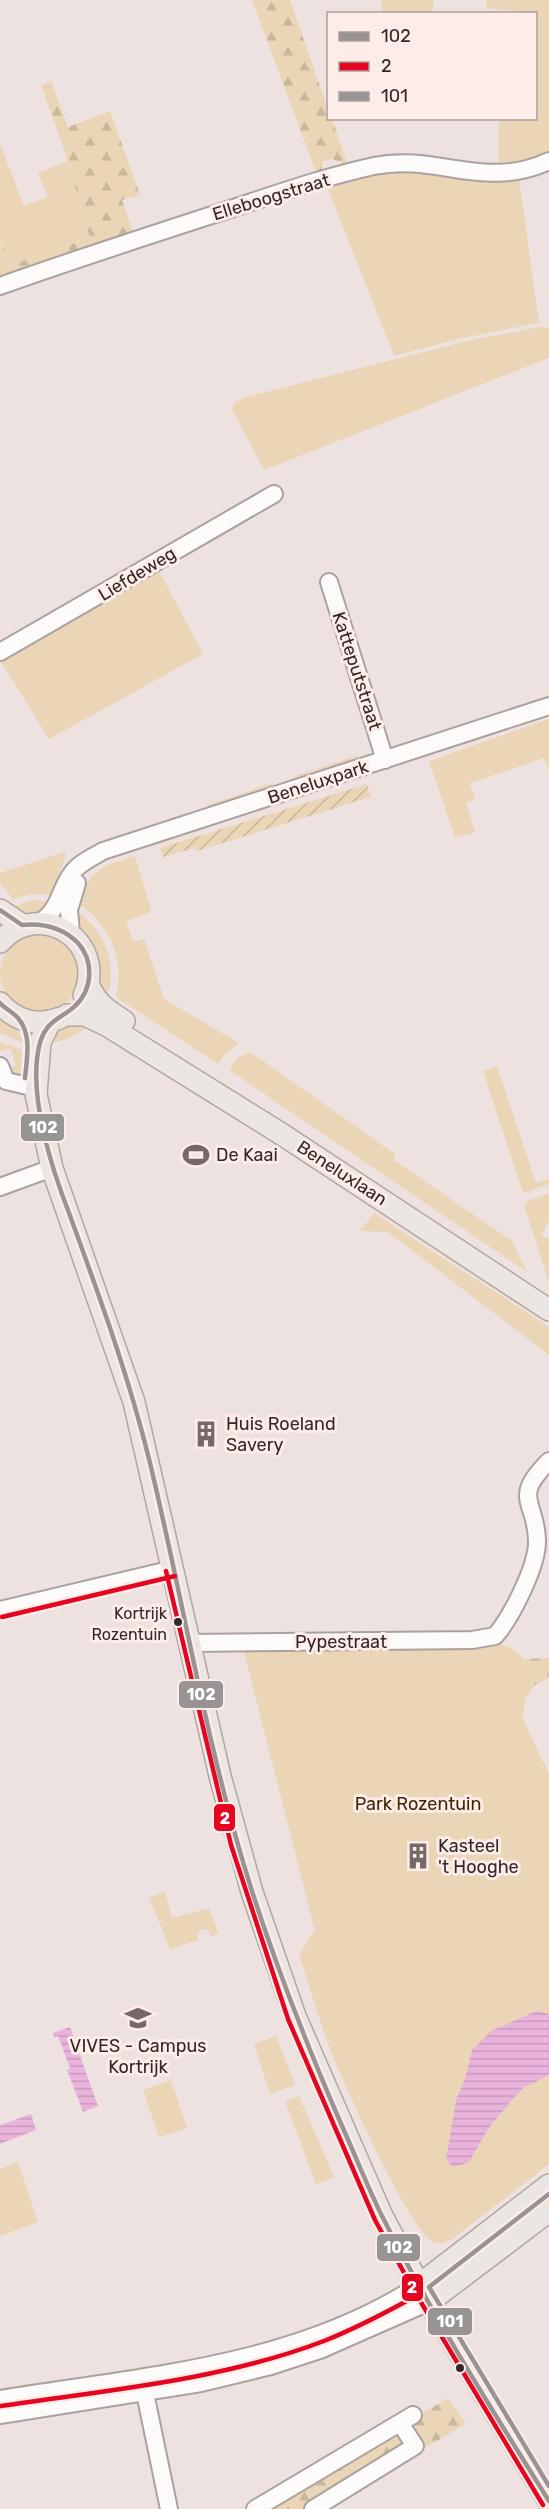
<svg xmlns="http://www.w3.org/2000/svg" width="549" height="2509" viewBox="0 0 549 2509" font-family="Rubik,sans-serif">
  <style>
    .green { fill: #ead5b6 }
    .forest { fill: url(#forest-firs) }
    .garden { fill: url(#garden-furrows) }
    .water { fill: url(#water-rules) }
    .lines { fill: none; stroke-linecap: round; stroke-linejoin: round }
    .minor-casing { stroke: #aba2a0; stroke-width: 20 }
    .major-casing { stroke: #b3a69f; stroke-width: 24 }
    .minor { stroke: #fcfbfa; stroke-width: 16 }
    .major { stroke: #ece6e3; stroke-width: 21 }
    .bus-1-casing { stroke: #feece9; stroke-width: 9 }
    .bus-2-casing { stroke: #feece9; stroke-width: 9 }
    .bus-3-casing { stroke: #feece9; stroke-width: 9 }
    .bus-1 { stroke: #989494; stroke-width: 4.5 }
    .bus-2 { stroke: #e40521; stroke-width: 4.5 }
    .bus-3 { stroke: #989494; stroke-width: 4.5 }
    .bus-dot { fill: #312928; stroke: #feece9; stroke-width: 2 }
    .labels { text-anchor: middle; stroke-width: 6; stroke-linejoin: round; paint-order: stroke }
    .bus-label { font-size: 16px; fill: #312928; stroke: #feece9; text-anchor: end }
    .street-label { font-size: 18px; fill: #312928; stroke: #feece9 }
    .poi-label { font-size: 18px; fill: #312928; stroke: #feece9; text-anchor: start }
    .park-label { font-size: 18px; fill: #3b2a04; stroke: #feece9 }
    .line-badge { stroke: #feece9; stroke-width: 2 }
    .badge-label { font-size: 16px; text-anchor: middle; font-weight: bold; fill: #fff }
  </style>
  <defs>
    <pattern id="forest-firs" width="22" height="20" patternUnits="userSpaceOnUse" patternTransform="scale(1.5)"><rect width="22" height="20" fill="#ead5b6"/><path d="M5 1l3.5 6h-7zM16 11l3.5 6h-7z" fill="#c9b79c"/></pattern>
    <pattern id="garden-furrows" width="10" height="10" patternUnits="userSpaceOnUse" patternTransform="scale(1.5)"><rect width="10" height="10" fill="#ead5b6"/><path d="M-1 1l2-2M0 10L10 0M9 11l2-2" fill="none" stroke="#c9b79c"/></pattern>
    <pattern id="water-rules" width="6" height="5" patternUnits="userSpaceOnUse" patternTransform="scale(1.5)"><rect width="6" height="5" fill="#e9b3db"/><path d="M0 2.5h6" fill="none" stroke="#c89abc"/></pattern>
  </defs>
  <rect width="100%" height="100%" fill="#eee2e0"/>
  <path class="green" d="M381,0H434L432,13L382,14Z
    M487,0H549V157L498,169L499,119L536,118V14L486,8Z
    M0,144L24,206L48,197L38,173L68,161L90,238L10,265L0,237Z
    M390,167L519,178L539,323L458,339L394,356L326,184Z
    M539,327L549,328V358L264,470L232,409L234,403L246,397L467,341Z
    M157,567L203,654L49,739L0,660Z
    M549,711V716L381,771L380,766Z
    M549,719V771L544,758L470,783L475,800L466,803L475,832L455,838L429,761Z
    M356,756L361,761L297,782L295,776Z
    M365,773L361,777L156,845L159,839Z
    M272,783L273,787L208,808L207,805Z
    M64,852L66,854L52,895L32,894L13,899L0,883V873Z
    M135,856L151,909L147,914L126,921L133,942L144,939L164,999L239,1043L225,1054L218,1064L116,997C125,958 111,928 80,904C91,867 101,867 135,856Z
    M33,900L53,902L50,908L29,918L7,909Z
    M74,910C107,930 119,967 105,1003L77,930Z
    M0 973a40 40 0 1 1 80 0a40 40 0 1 1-80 0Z
    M0,1012L17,1027L23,1043L0,1033Z
    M70,1021L88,1027L68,1039L44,1045L47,1035Z
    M0,1042L22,1050L21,1073L16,1079L6,1069L16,1065L10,1048L0,1051Z
    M250,1052L395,1154L394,1160L512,1241L527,1272L229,1070L237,1058Z
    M497,1066L536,1183L549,1179V1184L523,1193L483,1071Z
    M549,1194V1221L541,1236L549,1238V1283L524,1205L529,1200Z
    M374,1213L549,1327V1355L388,1232L360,1231Z
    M498,1644C523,1648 526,1664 535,1685L525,1698L523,1719L549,1774V2164L452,2239C447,2241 441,2245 435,2243C412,2237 346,2087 334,2059C320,2025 310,1988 299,1954L315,1931L243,1648Z
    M165,1892L172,1918L210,1908L218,1934L211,1936L208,1930L202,1929L197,1934L198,1940L170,1949L149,1897Z
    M276,2036L295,2085L270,2094L254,2044Z
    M171,2080L187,2128L159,2137L143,2090Z
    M299,2096L334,2177L316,2184L285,2101Z
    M18,2162L38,2222L0,2236V2169Z"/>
  <path class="forest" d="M252,0H290L328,109V118L332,119L348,166L333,159L323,161L321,174L317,175Z
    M51,81L68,127L110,111L140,195L122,200L134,235L0,279V238L10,265L90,238L68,161L41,85Z
    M549,1658V1678L535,1685L524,1659Z
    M448,2398L466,2424L423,2449L418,2441L308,2509H264Z"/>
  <path class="garden" d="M367,784L371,797L197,851L195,848L163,857L160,848Z"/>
  <path class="water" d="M537,2011L549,2014V2075L523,2088L511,2101L488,2129L469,2162L454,2167L446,2160L456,2100L465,2079L472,2050L491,2031Z
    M70,2027L98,2106L83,2112L67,2070L70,2068L58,2036L54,2037L53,2033Z
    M31,2114L36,2130L0,2144V2125Z"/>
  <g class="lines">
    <g class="minor-casing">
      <path id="minor" d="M0,286C70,261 141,238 212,215C265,198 319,178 374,166C437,153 484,191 549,161
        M329,582L385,760
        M0,652L274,494
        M39,923C61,908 58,892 72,873C79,863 93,857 103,851L549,706
        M71,934L69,910L77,883
        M0,1066L6,1081L36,1088
        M0,1187L52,1168
        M0,1610L173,1569
        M190,1643L472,1640L495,1636C511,1618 538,1565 537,1540C536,1500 511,1499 549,1461
        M146,2384L145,2393L169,2509
        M0,2399C142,2376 295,2366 419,2285
        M0,2415L201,2383L271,2366L320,2350L429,2302
        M255,2509L413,2415
        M313,2509L415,2446L400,2423"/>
    </g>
    <g class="major-casing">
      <path id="major" d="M0,910L22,925
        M0,942C40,897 108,942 84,995
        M88,983C95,1003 107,1010 124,1021
        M0,1003C15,1021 38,1027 60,1018
        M67,1015H85L108,1026L283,1135L549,1310
        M50,1022L40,1042L36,1094L52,1168L134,1402L220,1776L252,1892L295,2016L382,2216L419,2285L549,2501
        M419,2285L549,2185
        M429,2302L549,2211"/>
    </g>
    <use href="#minor" class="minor"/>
    <use href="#major" class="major"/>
    <g class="bus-1-casing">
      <path id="bus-1" d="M0,910L22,925C43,923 62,927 78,943C94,961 93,989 75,1006C67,1014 55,1018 48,1027C40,1036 38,1048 37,1059C32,1106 52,1169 69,1213C99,1295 129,1377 150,1463C184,1604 207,1749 251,1888C277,1969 308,2048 342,2126C355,2155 367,2185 381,2214C431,2313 490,2407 549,2501
        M0,1003C5,1009 13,1012 18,1018C32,1034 27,1058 25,1078"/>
    </g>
    <g class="bus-2-casing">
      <path id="bus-2" d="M166,1571L231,1845L288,2019L375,2220L413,2289L543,2505
        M2,1617L175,1576
        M1,2406C109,2390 222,2380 324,2341C359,2327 391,2310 423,2292"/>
    </g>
    <g class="bus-3-casing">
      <path id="bus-3" d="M549,2194L429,2287L549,2486"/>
    </g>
    <use href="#bus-1" class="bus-1"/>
    <use href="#bus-2" class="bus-2"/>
    <use href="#bus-3" class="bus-3"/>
  </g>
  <defs>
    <g id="stadium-bare" transform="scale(2.07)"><path d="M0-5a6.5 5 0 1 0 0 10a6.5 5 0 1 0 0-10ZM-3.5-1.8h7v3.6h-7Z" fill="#736a68" stroke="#feece9" stroke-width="2.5" paint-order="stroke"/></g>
    <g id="building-bare" transform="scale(2.07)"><path d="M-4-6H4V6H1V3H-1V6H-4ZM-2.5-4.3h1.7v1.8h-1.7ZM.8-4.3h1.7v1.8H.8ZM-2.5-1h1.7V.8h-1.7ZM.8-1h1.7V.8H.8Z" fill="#736a68" stroke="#feece9" stroke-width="2.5" paint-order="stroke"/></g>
    <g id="university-bare" transform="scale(2.07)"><path d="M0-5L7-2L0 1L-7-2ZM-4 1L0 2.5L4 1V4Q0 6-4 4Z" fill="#736a68" stroke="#feece9" stroke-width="2.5" paint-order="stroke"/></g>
  </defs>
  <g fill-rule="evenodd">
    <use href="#stadium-bare" x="196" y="1155"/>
    <use href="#building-bare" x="206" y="1434"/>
    <use href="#building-bare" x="418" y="1856"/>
    <use href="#university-bare" x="138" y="2018"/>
  </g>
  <g class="bus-dot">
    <circle cx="178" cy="1622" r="5"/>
    <circle cx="460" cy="2368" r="5"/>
  </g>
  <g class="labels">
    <g class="bus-label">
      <text x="167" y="1619">Kortrijk<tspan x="167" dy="21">Rozentuin</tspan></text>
    </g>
    <g class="street-label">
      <text transform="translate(271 197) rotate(-17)" y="6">Elleboogstraat</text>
      <text transform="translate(137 574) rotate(-31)" y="6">Liefdeweg</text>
      <text transform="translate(357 671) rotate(72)" y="6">Katteputstraat</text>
      <text transform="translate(318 782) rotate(-18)" y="6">Beneluxpark</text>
      <text transform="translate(342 1173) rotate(33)" y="6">Beneluxlaan</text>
      <text x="341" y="1648">Pypestraat</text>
    </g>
    <g class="poi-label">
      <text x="216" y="1161">De Kaai</text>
      <text x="226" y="1430">Huis Roeland<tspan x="226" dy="21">Savery</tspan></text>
      <text x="438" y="1852">Kasteel<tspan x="438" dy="21">'t Hooghe</tspan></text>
      <text x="138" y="2052" text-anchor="middle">VIVES - Campus<tspan x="138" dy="21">Kortrijk</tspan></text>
    </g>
    <g class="park-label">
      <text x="418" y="1810">Park Rozentuin</text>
    </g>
  </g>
  <g class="line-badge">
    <rect x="20" y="1113" width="45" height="29" rx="6" fill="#989494"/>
    <rect x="178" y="1680" width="46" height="29" rx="6" fill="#989494"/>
    <rect x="213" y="1803" width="23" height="29" rx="6" fill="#e40521"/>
    <rect x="376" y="2233" width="45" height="29" rx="6" fill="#989494"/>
    <rect x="401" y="2273" width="23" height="29" rx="6" fill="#e40521"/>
    <rect x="427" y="2307" width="46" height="29" rx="6" fill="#989494"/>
  </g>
  <g class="badge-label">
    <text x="43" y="1133">102</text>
    <text x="201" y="1700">102</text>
    <text x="225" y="1824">2</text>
    <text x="398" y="2253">102</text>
    <text x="412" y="2293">2</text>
    <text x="450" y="2327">101</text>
  </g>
  <rect x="327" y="12" width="210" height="108" fill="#feece9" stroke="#ac9e9c" stroke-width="1.5"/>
  <rect x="339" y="32" width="30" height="9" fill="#989494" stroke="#ac9e9c" stroke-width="1.5"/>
  <text x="381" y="42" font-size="18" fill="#312928">102</text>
  <rect x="339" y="62" width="30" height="9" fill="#e40521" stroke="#ac9e9c" stroke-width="1.5"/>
  <text x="381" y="72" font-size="18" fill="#312928">2</text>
  <rect x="339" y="92" width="30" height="9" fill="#989494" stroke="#ac9e9c" stroke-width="1.5"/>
  <text x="381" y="102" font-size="18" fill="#312928">101</text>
</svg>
